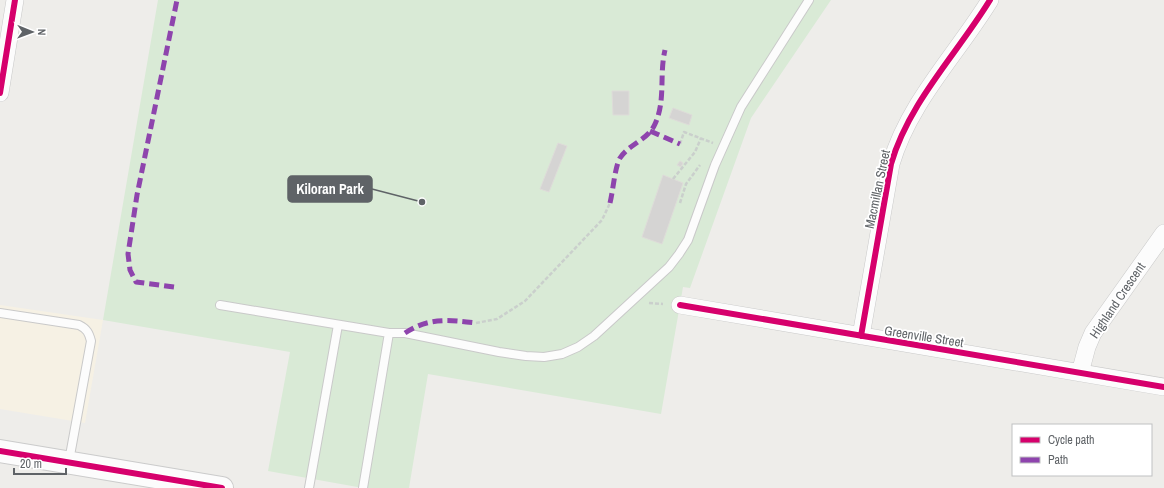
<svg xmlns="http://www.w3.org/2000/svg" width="1164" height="488" viewBox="0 0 1164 488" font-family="'Archivo Narrow',sans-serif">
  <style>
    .commercial { fill: #f6f1e4 }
    .green { fill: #d9ead6 }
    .building { fill: #d5d4d3; stroke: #dedcd9 }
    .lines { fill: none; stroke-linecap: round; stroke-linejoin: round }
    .service-casing { stroke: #c9c9c9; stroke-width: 10 }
    .minor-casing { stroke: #c9c9c9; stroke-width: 18 }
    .secondary-casing { stroke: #cbcbcb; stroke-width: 24 }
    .path { stroke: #cacfcc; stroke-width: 2.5; stroke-dasharray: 4 2; stroke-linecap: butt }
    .service { stroke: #fcfcfc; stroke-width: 8 }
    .minor { stroke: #fcfcfc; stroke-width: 17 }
    .secondary { stroke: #fcfcfc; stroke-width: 22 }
    .quiet { stroke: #8e44ad; stroke-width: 5; stroke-dasharray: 10 5; stroke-linecap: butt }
    .cycleway-casing { stroke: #fff; stroke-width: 8 }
    .cycleway { stroke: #d6006c; stroke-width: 6 }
    .labels { text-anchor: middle; stroke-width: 3.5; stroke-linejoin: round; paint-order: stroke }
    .street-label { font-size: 13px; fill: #5f6367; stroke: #fff }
    .leader { fill: none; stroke: #5f6367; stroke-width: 1.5 }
    .callout-dot { fill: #5f6367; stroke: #fff; stroke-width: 1.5 }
    .callout { fill: #5f6367; stroke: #5f6367; stroke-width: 1.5 }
    .callout-label { font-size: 14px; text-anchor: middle; font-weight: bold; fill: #fff }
  </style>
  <rect width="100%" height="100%" fill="#eeedea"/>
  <path class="commercial" d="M0,305L103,320L85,423L0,409Z"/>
  <path class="green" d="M158,0H831L751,118L690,288L683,287L661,414L428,374L409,488H363L268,471L290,352L103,320Z"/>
  <path class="building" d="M612,91H629V115H613Z
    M673,108L692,115L689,125L669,118Z
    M558,143L567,146L549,192L540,189Z
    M680,161L683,163L681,167L677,165Z
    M663,175L683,183L662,244L642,237Z"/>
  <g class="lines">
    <g class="service-casing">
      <path id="service" d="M220,305L389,333H405L499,352L526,356L544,357L562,354L578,347L594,336L669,267L679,254L688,240L715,165L741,107L809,0
        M0,313L79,325C87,329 89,333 91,341L69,461
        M309,488L338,325
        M363,488L389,333"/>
    </g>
    <g class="minor-casing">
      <path id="minor" d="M0,93L15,0
        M680,305L1164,387
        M861,336L891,164C909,102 957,54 990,0
        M1080,373L1087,347L1093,333L1164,233"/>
    </g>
    <g class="secondary-casing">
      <path id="secondary" d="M0,451L222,488"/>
    </g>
    <path class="path" d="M680,144L684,132L713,143
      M673,179L695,152L701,138
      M680,203L686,184L700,165
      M649,303L663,304
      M476,323L497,319L525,301L602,220L610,203"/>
    <use href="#service" class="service"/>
    <use href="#minor" class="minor"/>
    <use href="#secondary" class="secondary"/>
    <path class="quiet" d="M650,131L680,144
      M610,203C613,191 615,166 620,158C629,144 648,140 655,124C666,100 659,75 665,50
      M174,287L136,282L130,270L128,254L137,195L177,0
      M405,333C429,317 449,320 476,323"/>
    <g class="cycleway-casing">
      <path id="cycleway" d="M0,93L15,0
        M680,305L1164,387
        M861,336L891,164C909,102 957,54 990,0
        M0,451L222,488"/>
    </g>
    <use href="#cycleway" class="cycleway"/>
  </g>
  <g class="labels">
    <g class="street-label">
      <text transform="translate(877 189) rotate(-78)" y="5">Macmillan Street</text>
      <text transform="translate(1117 300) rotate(-56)" y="5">Highland Crescent</text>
      <text transform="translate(924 336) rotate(9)" y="5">Greenville Street</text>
    </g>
  </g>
  <path class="leader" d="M422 202L372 189"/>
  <circle class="callout-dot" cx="422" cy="202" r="4"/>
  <rect class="callout" x="288" y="176" width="84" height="26" rx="4"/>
  <g class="callout-label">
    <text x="330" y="194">Kiloran Park</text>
  </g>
  <rect x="1012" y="424" width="140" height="52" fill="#ffffff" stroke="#bfc1c2"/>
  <rect x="1020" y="437" width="20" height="6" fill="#d6006c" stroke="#bfc1c2"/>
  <text x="1048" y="444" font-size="12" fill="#5f6367">Cycle path</text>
  <rect x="1020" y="457" width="20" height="6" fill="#8e44ad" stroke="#bfc1c2"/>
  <text x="1048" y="464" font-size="12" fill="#5f6367">Path</text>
  <g transform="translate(32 32) rotate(91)" stroke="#ffffff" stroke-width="3" paint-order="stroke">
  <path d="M0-3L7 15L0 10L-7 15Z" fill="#5f6367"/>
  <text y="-6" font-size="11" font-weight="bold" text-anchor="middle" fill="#5f6367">N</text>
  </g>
  <path d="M14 468v6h52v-6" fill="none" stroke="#5f6367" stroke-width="2"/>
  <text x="20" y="468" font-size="12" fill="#5f6367" stroke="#ffffff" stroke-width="3" paint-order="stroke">20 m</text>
</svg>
